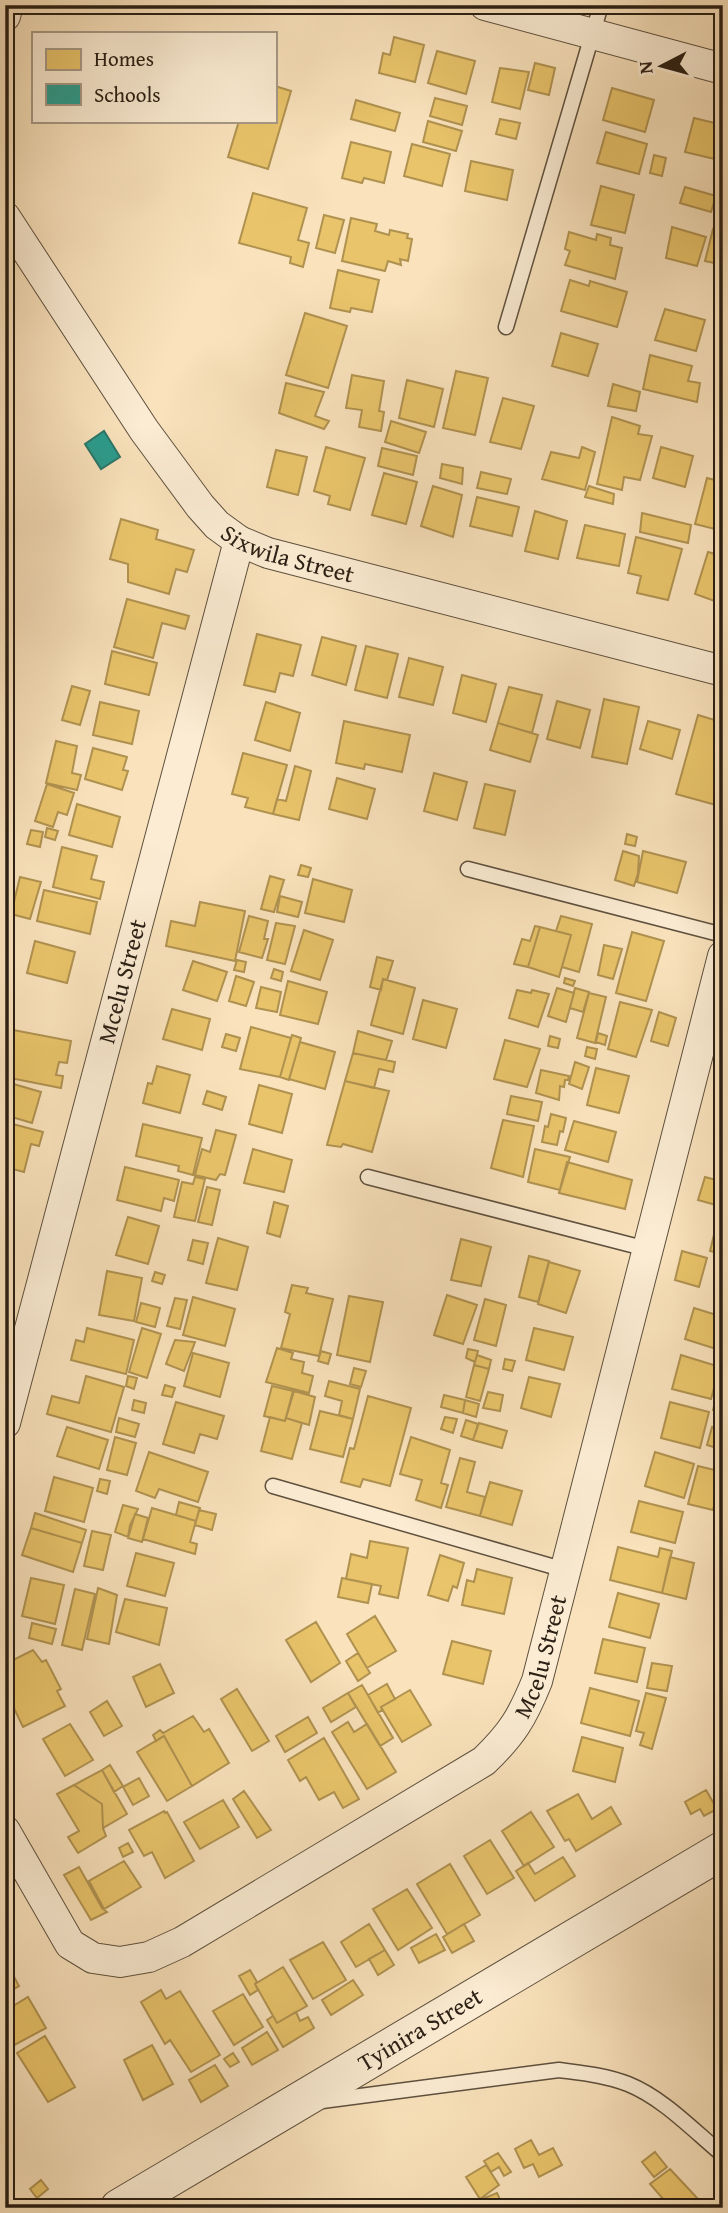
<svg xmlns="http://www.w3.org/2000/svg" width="728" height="2213" viewBox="0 0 728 2213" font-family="'Gentium Book Plus',serif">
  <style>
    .homes { fill: #e9c46a; stroke: #b09250; stroke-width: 2 }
    .schools { fill: #2a9d8f; stroke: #2a776a; stroke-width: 2 }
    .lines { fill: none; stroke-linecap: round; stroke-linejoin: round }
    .service-casing { stroke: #5e503e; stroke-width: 17 }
    .minor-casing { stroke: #5e503e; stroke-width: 32 }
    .tertiary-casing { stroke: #5e503e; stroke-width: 39 }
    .service { stroke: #fbecd3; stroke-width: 14 }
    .minor { stroke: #fbecd3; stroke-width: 30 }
    .tertiary { stroke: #fbecd3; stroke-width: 37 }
    .labels { text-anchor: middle; stroke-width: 7; stroke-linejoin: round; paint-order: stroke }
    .street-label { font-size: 24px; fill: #2a1f14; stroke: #fbecd3 }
  </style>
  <rect width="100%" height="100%" fill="#f9e2bc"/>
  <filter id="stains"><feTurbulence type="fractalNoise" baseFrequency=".00286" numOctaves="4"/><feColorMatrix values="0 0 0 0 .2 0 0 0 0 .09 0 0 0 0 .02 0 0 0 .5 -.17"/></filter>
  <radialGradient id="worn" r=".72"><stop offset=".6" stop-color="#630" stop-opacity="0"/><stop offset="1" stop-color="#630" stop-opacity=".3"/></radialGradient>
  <path class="homes" d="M394,37L424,45L415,82L379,73L383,53L390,55Z
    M437,51L475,61L466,94L428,83Z
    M535,63L555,68L549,95L528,90Z
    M500,68L529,72L520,109L492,102Z
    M275,86L291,91L268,169L228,157L239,121H275Z
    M612,88L654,100L645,132L603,120Z
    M435,98L467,106L462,125L430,116Z
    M356,100L400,113L395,131L351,119Z
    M694,118L723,125V161L685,152Z
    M500,119L520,123L516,139L496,134Z
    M428,121L462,131L456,151L423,142Z
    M606,132L647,144L639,174L597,163Z
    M351,142L391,152L384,183L364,178L362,183L342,178Z
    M412,144L450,154L442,186L404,176Z
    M654,155L666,158L662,176L650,173Z
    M471,161L513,170L507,200L465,191Z
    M601,186L634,195L625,233L591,225Z
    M685,187L716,196L711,212L680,203Z
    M253,193L307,208L298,240L309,243L303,267L290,263L291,257L239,243Z
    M324,215L344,220L335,253L316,248Z
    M351,218L377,224L375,231L389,235L390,230L408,234L407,238L412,239L408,261L400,259L401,265L388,261L385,271L342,261Z
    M672,227L706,237L697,266L666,258Z
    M713,229L723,231V265L705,261Z
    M569,232L596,240L597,234L611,238L610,245L622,248L615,279L565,265L570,251L565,249Z
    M338,270L379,280L372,312L351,308L350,312L330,308Z
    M570,280L589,286L590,281L627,292L617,327L561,311Z
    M665,309L705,320L696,351L655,340Z
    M305,313L347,326L328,388L286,375Z
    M561,333L598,344L588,376L552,366Z
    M650,355L692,366L688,381L700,383L697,402L643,389Z
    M456,371L488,378L475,435L443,428Z
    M352,375L384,381L379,411L384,412L381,431L359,427L362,410L346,408Z
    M407,380L443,389L434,427L399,418Z
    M286,383L324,392L315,416L329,421L324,429L279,413Z
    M613,384L640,392L636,411L608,406Z
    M503,398L534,406L521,449L490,442Z
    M612,417L640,426L638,434L652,436L640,480L624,477L622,490L597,484Z
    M391,421L426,432L419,453L385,442Z
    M326,447L365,458L350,510L328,504L330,496L314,491Z
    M582,447L595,452L585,490L542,479L551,452L579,458Z
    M661,447L693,456L685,487L653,478Z
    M382,448L417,456L413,475L378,466Z
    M276,450L307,457L298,495L267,487Z
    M442,464L463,468L462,484L440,478Z
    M481,472L511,479L507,494L477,488Z
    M384,473L417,482L406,524L372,515Z
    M707,478L723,482V531L695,524Z
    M433,486L462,495L453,537L421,526Z
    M589,486L614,494L613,504L585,497Z
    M477,497L519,507L512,536L470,526Z
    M535,511L567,521L558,559L525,551Z
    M642,513L691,525L688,543L640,532Z
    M121,519L158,530L156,539L194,550L187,572L176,569L169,594L128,582V564L110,559Z
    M585,525L625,534L619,566L577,558Z
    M636,537L682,549L668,600L637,593L641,576L628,573Z
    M708,552L723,556V604L695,594Z
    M127,599L189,616L185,629L162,623L153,658L114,647Z
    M257,634L301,645L293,676L280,673L275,692L244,685Z
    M322,637L356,646L346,685L312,675Z
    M366,646L398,654L387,698L355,690Z
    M112,651L157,663L149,695L105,684Z
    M409,658L443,667L433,705L399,697Z
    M462,675L496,684L486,722L453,713Z
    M72,686L90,691L80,725L62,720Z
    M509,687L542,695L532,733L498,723Z
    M604,699L639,707L627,764L592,757Z
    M557,701L590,710L580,748L547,739Z
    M100,702L139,711L132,744L93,735Z
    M266,702L300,713L290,751L255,740Z
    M698,715L721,722L715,745L721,746L720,754L723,755V807L676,794Z
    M344,721L410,735L402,772L365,764L364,769L336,763Z
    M648,721L680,730L672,759L640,749Z
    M498,723L538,735L530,762L490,750Z
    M56,741L77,746L72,773L81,775L77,790L46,783Z
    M93,748L127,757L123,770L128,771L122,790L85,779Z
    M243,753L287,765L273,814L245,807L248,798L232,794Z
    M295,766L311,771L299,820L273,814L277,799L286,801Z
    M434,773L467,782L457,820L424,811Z
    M337,778L375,789L367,819L329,809Z
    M47,784L74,793L67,815L58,812L53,827L35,821Z
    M485,784L515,791L505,835L474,828Z
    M77,804L120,817L112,847L69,835Z
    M47,828L58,831L55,840L45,837Z
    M31,830L43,832L40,847L27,844Z
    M627,834L637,837L635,846L625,844Z
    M62,847L97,856L91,879L104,882L100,899L53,887Z
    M623,851L639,856L638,873L634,886L615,880Z
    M643,851L686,862L677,893L637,882Z
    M301,865L311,868L308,877L298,875Z
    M270,876L284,880L274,912L261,909Z
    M20,877L41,882L30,919L11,914Z
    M313,879L352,890L344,922L305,913Z
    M44,890L97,902L90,934L37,921Z
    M280,896L302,902L298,917L277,912Z
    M200,902L245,911L235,961L166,946L171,921L195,926Z
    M249,916L268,921L264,939H268L262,958L239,952Z
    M561,916L592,924L579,972L562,967L571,935L556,931Z
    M276,923L295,926L285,964L267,960Z
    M535,926L540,927L528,967L514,964L522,939L530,941Z
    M540,927L571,935L559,977L528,967Z
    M304,930L333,940L320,980L291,971Z
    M632,932L664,941L646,1001L616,993Z
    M35,941L75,952L67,983L27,973Z
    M604,945L622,949L613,979L598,975Z
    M377,957L393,961L387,980L383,979L381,990L370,987Z
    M237,960L246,962L244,972L234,970Z
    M193,961L227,972L217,1001L183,990Z
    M274,969L283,972L281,981L271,978Z
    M236,976L254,982L246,1006L229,1001Z
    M565,978L575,981L573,986L564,983Z
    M383,979L415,988L403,1034L371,1025Z
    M288,981L327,992L318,1024L280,1015Z
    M261,987L281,992L277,1012L256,1008Z
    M557,988L574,993L566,1022L548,1016Z
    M575,988L589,992L583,1012L570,1008Z
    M517,990L531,993L532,990L549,994L538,1027L509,1018Z
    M589,993L606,997L595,1043L577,1038Z
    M423,1000L457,1009L446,1048L413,1039Z
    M620,1002L652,1010L636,1057L608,1049Z
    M172,1009L210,1019L202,1050L163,1039Z
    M659,1012L676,1018L668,1046L651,1041Z
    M251,1027L291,1038L280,1077L240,1069Z
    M8,1029L71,1041L67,1063L59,1062L56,1075L63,1076L61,1088L5,1077Z
    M358,1031L392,1041L386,1060L353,1053Z
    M598,1033L607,1036L605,1045L596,1042Z
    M226,1034L240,1038L236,1051L222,1047Z
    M292,1035L301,1038L289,1080L280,1077Z
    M550,1036L560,1039L558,1048L548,1046Z
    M505,1040L540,1049L527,1087L494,1079Z
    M300,1042L335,1052L325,1089L289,1079Z
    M587,1047L597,1049L595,1059L585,1056Z
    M353,1053L395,1062L393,1072L379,1069L374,1088L345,1081Z
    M575,1062L589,1067L582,1089L569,1084Z
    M157,1066L190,1075L180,1113L143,1103L148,1083L152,1084Z
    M596,1068L629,1076L619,1113L587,1105Z
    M541,1070L569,1076L568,1080H565L564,1087L560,1086L559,1100L536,1093Z
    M345,1081L389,1091L372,1152L343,1144L341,1147L327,1145Z
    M10,1083L41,1092L32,1123L5,1115V1098Z
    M259,1085L292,1094L282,1133L249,1124Z
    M207,1091L226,1097L222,1110L203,1104Z
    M511,1096L542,1102L538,1121L507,1114Z
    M551,1114L566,1118L563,1132L560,1131L557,1145L542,1142L545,1126L548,1127Z
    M503,1120L534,1126L523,1177L491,1168Z
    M574,1121L616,1132L608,1162L565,1150Z
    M5,1122L43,1132L39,1146L31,1144L24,1172L5,1167Z
    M143,1124L202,1138L193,1175L178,1171L179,1166L136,1156Z
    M216,1130L236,1135L225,1175L220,1174L216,1180L195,1175L202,1149L210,1152Z
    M253,1149L292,1160L284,1192L244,1183Z
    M535,1149L570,1157L560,1190L528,1182Z
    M567,1162L632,1180L625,1209L559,1193Z
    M125,1167L179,1180L174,1201L164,1198L161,1211L117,1200Z
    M723,1171V1207L698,1200L705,1177L720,1181Z
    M195,1177L205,1179L195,1221L174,1217L182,1182L193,1184Z
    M5,1181L12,1183L5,1207Z
    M207,1187L220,1190L212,1225L198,1222Z
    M274,1202L288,1206L280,1237L267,1233Z
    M128,1217L159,1226L148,1264L116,1255Z
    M718,1218L723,1219V1254L710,1251Z
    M5,1230L13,1233L5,1260Z
    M218,1238L248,1247L237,1290L206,1283Z
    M461,1239L491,1247L481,1286L451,1280Z
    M193,1240L208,1243L203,1264L188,1260Z
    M682,1251L707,1258L699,1287L675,1280Z
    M529,1256L549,1261L538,1302L519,1297Z
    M549,1262L580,1271L566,1313L538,1304Z
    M107,1271L142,1278L134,1321L99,1315Z
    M155,1272L165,1275L162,1284L152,1281Z
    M292,1285L308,1288L306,1293L333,1299L319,1356L281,1348L290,1314L285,1312Z
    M447,1295L477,1305L463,1344L434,1335Z
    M349,1296L383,1302L370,1362L337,1355Z
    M193,1297L235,1309L225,1346L183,1335Z
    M175,1298L187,1300L180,1329L167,1326Z
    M485,1299L506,1305L496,1346L474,1340Z
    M141,1303L160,1308L155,1327L136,1322Z
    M694,1308L723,1317L716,1349L685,1339Z
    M87,1328L134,1340L126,1374L71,1360L76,1340L84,1342Z
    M142,1328L161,1334L147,1378L129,1372Z
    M534,1328L573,1337L564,1370L526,1360Z
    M175,1340L195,1342L184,1371L166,1364Z
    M277,1348L293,1353L291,1359L304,1362L302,1373L313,1376L309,1393L266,1382Z
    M468,1349L478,1351L475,1362L466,1358Z
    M321,1351L331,1354L328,1364L318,1361Z
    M193,1353L229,1363L220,1397L184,1386Z
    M477,1355L491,1360L489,1369L474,1365Z
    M681,1355L720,1367L711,1399L672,1389Z
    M505,1359L515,1361L512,1371L503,1369Z
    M474,1365L489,1369L480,1401L466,1397Z
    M354,1368L366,1371L361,1387L350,1384Z
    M86,1376L124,1387L111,1432L47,1414L52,1396L79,1403Z
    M128,1376L137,1378L134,1389L126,1386Z
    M529,1377L560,1384L551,1417L521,1408Z
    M721,1378L723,1379V1413L713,1410Z
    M329,1381L360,1389L353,1419L339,1415L342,1401L325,1396Z
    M165,1385L175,1388L172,1397L162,1395Z
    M272,1386L293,1391L285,1421L264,1416Z
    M294,1391L315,1397L309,1425L286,1418Z
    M488,1392L503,1395L500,1411L483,1408Z
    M444,1395L465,1400L463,1413L441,1407Z
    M368,1396L411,1408L390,1486L363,1479L360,1487L341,1482L350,1448L354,1449Z
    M134,1400L146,1403L144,1413L132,1410Z
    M465,1400L479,1404L476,1417L463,1413Z
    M176,1402L224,1416L217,1439L200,1434L194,1453L163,1444Z
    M670,1402L709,1412L700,1448L661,1438Z
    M320,1411L353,1419L343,1457L310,1449Z
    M270,1417L285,1421L286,1418L302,1423L292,1459L261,1451Z
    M445,1417L457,1419L453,1433L441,1429Z
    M119,1418L139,1424L135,1437L116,1432Z
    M466,1420L478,1424L473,1440L461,1436Z
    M479,1423L507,1431L502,1448L473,1440Z
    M67,1427L108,1440L99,1469L57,1456Z
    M712,1427L723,1430V1450L707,1445Z
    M115,1437L136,1443L127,1475L107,1470Z
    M411,1437L450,1450L441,1483L448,1485L441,1508L416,1500L422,1480L400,1474Z
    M149,1452L208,1472L198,1502L159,1489L155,1498L136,1491Z
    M655,1452L694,1464L684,1498L645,1486Z
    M460,1458L475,1462L467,1492L485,1497L480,1516L446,1507Z
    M698,1466L723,1472L713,1510L688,1504Z
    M54,1477L93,1488L84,1522L45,1511Z
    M100,1479L110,1481L107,1494L97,1491Z
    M490,1482L522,1491L512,1525L480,1516Z
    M639,1501L683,1512L675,1543L631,1532Z
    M179,1502L200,1508L196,1521L176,1515Z
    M123,1505L138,1509L130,1525L128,1537L115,1532Z
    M152,1508L196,1521L190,1542L197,1544L195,1554L143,1539Z
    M199,1510L216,1514L212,1530L195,1525Z
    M35,1513L86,1530L82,1543L31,1528Z
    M135,1514L148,1518L142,1542L128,1538Z
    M31,1528L82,1543L73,1572L22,1555Z
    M92,1531L111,1535L103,1570L84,1566Z
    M370,1541L408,1548L398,1598L379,1594L381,1586L346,1579L351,1554L367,1558Z
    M618,1547L658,1557L660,1548L672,1551L662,1593L610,1580Z
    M136,1553L174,1563L165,1596L127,1586Z
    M440,1555L464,1563L457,1588L453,1586L448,1601L428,1595Z
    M670,1557L694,1563L686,1599L662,1593Z
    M477,1569L512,1578L504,1614L462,1605L467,1580L474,1582Z
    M31,1578L64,1585L55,1624L22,1616Z
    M342,1578L372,1584L368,1603L338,1597Z
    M98,1588L117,1595L109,1644L87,1639Z
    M75,1589L95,1594L82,1650L62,1645Z
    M618,1593L659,1604L650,1638L609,1627Z
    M125,1599L167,1608L159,1645L116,1632Z
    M375,1616L396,1651L367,1668L347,1634Z
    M316,1622L340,1663L311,1682L286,1640Z
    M32,1623L56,1629L52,1644L29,1638Z
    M603,1639L645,1648L637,1682L595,1673Z
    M452,1641L491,1651L483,1684L443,1674Z
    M33,1650L42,1662L46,1660L61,1689L57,1691L65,1706L23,1727L12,1704L5,1707V1664Z
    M358,1653L370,1673L358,1681L346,1661Z
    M652,1663L672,1666L667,1691L647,1688Z
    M160,1664L174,1693L146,1707L133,1677Z
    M387,1684L395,1699L381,1707L382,1710L378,1713L368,1695Z
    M362,1685L393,1738L380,1746L348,1693Z
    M590,1688L639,1701L630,1736L581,1723Z
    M237,1689L269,1741L252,1751L221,1699Z
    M410,1690L431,1725L402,1742L381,1707Z
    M348,1693L356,1707L331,1722L323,1708Z
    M646,1693L666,1698L652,1749L640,1745L644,1733L636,1731Z
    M107,1701L122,1726L104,1736L90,1712Z
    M193,1716L204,1732L209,1729L229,1763L192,1786L164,1736L156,1741L153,1735L160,1730L163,1733Z
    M308,1717L317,1733L285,1752L276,1736Z
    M348,1722L354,1732L367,1724L396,1772L367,1789L332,1732Z
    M70,1724L93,1760L65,1776L43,1739Z
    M164,1736L192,1786L167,1801L137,1752Z
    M582,1737L623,1748L615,1782L573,1771Z
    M324,1738L359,1799L343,1808L334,1792L319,1800L306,1777L300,1781L288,1760Z
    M110,1765L123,1786L114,1792L102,1770Z
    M102,1770L127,1814L103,1828L102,1804L74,1785Z
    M139,1778L149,1796L133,1805L123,1787Z
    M74,1785L102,1804L103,1828L106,1836L78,1853L68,1837L79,1831L57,1794Z
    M706,1790L717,1809L704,1816L700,1809L691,1814L685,1802Z
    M244,1791L271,1830L257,1838L233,1799Z
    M578,1794L592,1819L611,1807L621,1824L576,1851L569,1839L565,1841L547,1811Z
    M223,1800L239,1827L200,1849L184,1822Z
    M164,1811L165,1813L167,1812L194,1861L165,1878L152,1852L144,1856L129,1830Z
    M531,1812L554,1847L524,1866L502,1831Z
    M490,1840L514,1878L487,1894L464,1856Z
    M128,1843L133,1852L123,1857L119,1848Z
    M563,1857L575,1876L535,1901L516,1871L528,1863L535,1874Z
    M124,1861L141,1887L104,1909L89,1881Z
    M450,1864L480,1915L447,1934L417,1884Z
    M79,1867L102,1908L107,1912L91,1920L64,1875Z
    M407,1889L432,1928L398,1950L373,1909Z
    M369,1924L385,1950L356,1967L341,1942Z
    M464,1924L474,1941L452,1953L443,1937Z
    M436,1934L445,1950L419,1963L411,1948Z
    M323,1942L346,1980L313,1999L290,1960Z
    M385,1950L394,1965L378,1975L369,1959Z
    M5,1960L19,1986L5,1994Z
    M283,1967L307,2006L277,2023L255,1984Z
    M250,1970L257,1982L255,1984L258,1990L250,1995L239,1976Z
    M353,1980L363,1995L331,2015L322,2000Z
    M161,1990L166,1999L180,1991L220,2055L191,2072L170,2040L165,2044L141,2002Z
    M243,1994L263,2027L234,2045L213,2011Z
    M28,1997L46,2028L5,2050V2011Z
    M296,2012L300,2021L308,2017L314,2028L283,2047L267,2020L273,2016L277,2023Z
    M267,2032L278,2050L252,2065L242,2048Z
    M45,2036L75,2087L48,2102L17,2053Z
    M152,2045L173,2084L143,2100L124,2060Z
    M233,2053L239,2062L230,2067L224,2059Z
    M215,2065L228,2086L201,2102L189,2080Z
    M531,2140L539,2155L553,2148L562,2165L539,2177L533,2164L524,2168L515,2149Z
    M655,2152L667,2167L654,2177L642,2162Z
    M498,2153L511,2172L504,2176L499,2167L491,2172L484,2161Z
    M486,2165L499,2185L480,2199L466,2177Z
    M670,2169L699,2200L686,2208H671L650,2184Z
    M41,2180L48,2189L37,2198L30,2189Z
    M497,2193L504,2208H470L469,2204Z"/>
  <path class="schools" d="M104,431L120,457L101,469L85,444Z"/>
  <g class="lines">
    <g class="service-casing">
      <path id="service" d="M506,327L601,5
        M468,869L723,935
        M368,1177L647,1249
        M273,1486L565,1570
        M322,2101L559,2070C582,2073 605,2075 628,2084C663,2098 694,2131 723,2155"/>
    </g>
    <g class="minor-casing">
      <g id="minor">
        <path d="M485,5L723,69"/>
        <path d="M5,16L8,5"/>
        <path id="s1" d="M5,217L144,430L200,506L217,525L239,541L268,553L723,671"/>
        <path id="s2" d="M5,1423L239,541"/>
        <path id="s3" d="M5,1831L70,1944L93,1958L120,1962L149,1957L182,1942L484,1761C512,1734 522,1718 537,1681L723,956"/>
      </g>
    </g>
    <g class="tertiary-casing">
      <g id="tertiary">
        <path id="s4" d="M119,2208L723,1850"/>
      </g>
    </g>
    <use href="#service" class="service"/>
    <use href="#minor" class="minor"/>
    <use href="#tertiary" class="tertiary"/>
  </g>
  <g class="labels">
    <g class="street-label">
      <text dy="8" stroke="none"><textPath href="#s1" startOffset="452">Sixwila Street</textPath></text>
      <text dy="8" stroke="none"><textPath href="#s2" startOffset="457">Mcelu Street</textPath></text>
      <text dy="8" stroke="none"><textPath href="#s3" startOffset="724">Mcelu Street</textPath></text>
      <text dy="8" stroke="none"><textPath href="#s4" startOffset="350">Tyinira Street</textPath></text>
    </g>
  </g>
  <rect width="728" height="2213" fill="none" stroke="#f9e2bc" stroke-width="28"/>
  <rect x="7" y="7" width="714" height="2199" fill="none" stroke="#2a1f14" stroke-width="3.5"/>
  <rect x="14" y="14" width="700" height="2185" fill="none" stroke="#2a1f14" stroke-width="2"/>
  <rect x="32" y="32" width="245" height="91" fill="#fbecd3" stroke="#a79a87" stroke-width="2"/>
  <rect x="46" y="49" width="35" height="21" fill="#e9c46a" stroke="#a79a87" stroke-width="2"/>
  <text x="94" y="66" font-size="21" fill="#2a1f14">Homes</text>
  <rect x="46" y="84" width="35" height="21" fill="#2a9d8f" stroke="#a79a87" stroke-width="2"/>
  <text x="94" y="102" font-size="21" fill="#2a1f14">Schools</text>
  <g transform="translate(662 66) rotate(264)" stroke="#fbecd3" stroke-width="5" paint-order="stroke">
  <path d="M0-5L12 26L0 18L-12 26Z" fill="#2a1f14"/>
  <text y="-10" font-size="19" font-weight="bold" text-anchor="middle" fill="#2a1f14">N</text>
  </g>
  <rect width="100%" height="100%" filter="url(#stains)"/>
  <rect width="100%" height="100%" fill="url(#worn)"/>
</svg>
